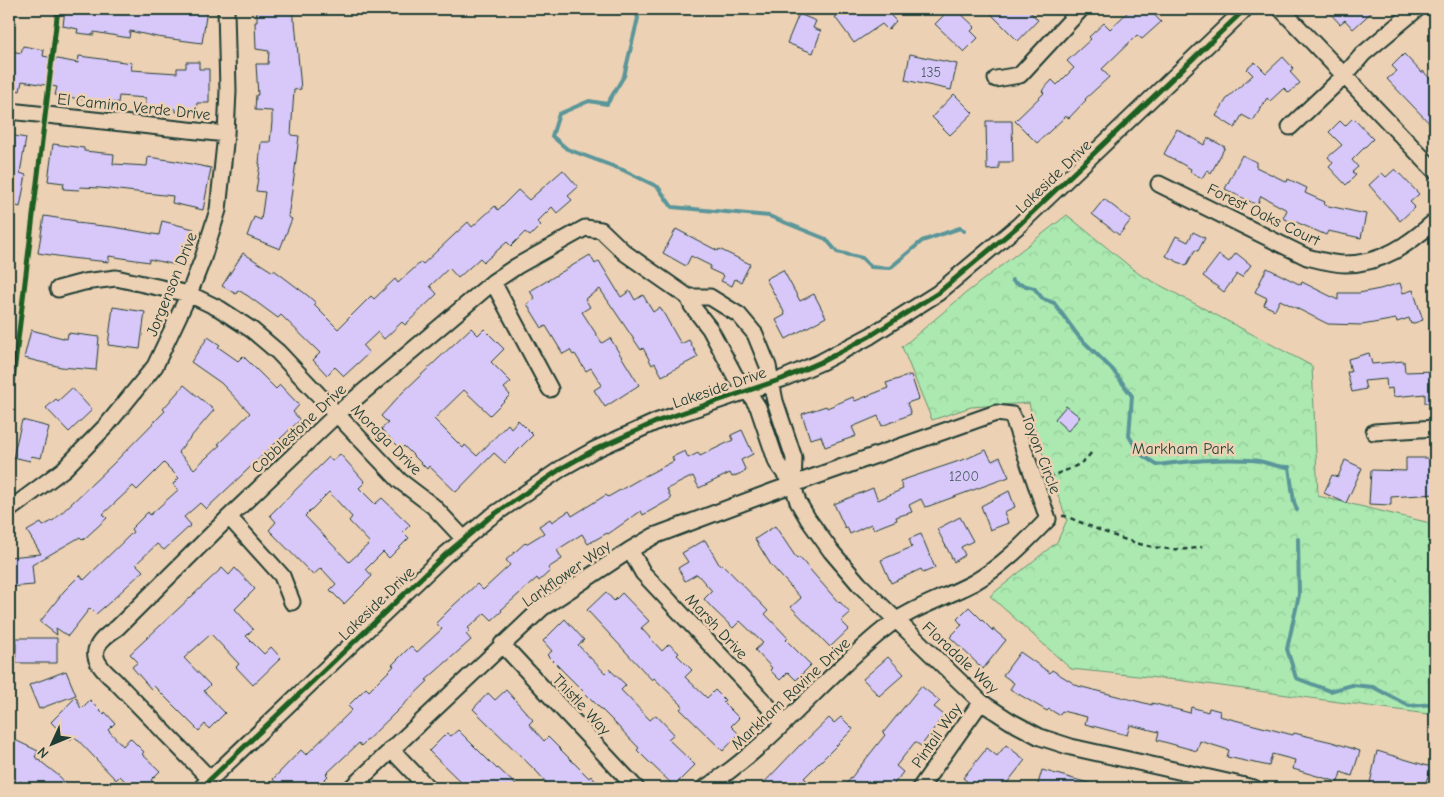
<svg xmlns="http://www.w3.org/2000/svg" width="1444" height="797" viewBox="0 0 1444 797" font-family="'Comic Neue',sans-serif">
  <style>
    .forest { fill: url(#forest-crowns); stroke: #659372 }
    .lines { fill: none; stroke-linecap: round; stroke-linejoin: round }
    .stream { stroke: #5a9699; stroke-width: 4 }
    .building { fill: #d8c8fa; stroke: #1f3d34; fill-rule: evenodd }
    .minor-casing { stroke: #1f3d34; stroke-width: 19 }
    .path { stroke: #1f3d34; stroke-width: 2.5; stroke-dasharray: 5 4; stroke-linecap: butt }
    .minor { stroke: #edd1b4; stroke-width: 15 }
    .cycleway-casing { stroke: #edd1b4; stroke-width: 8 }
    .cycleway { stroke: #1b5e20; stroke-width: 5 }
    .labels { text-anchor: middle; stroke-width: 5; stroke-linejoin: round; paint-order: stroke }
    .number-label { font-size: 14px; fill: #4d6066 }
    .street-label { font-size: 16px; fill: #1f3d34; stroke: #edd1b4 }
    .park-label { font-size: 16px; fill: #26463a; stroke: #edd1b4 }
  </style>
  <defs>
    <pattern id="forest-crowns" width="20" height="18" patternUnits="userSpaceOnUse" patternTransform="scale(1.25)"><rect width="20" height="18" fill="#abe9b0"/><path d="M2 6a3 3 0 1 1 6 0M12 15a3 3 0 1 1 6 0" fill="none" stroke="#93c998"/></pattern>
  </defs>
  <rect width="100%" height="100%" fill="#edd1b4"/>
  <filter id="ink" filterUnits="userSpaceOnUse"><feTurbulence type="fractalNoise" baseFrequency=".02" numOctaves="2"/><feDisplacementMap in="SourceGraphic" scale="10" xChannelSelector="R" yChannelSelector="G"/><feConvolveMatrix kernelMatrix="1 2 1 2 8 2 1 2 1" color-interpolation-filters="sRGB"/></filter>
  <g filter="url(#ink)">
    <path class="forest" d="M1067,215L1139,274L1312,366L1318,496L1430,523L1435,521V715L1177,680L1071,669L990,596L1057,542L1067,520L1036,435L1029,403L971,407L932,420L902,347L966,293Z"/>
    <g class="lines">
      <path class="stream" d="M634,9L638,18L624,76L607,104L589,101L559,114L552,136L567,149L623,170L658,187L672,207L769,216L826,239L837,252L862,258L871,267L890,268L922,241L960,228L964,231
        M1012,280L1015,283L1034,288L1043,299L1054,303L1079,337L1113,370L1132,396L1129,436L1139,453L1157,465C1190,461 1218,458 1251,460C1264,460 1275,468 1289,467L1294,502L1297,510
        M1298,539L1299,595L1287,649L1296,678L1330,691L1352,685L1373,687L1409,706L1435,704"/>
    </g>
    <path class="building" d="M65,9H207L202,43L157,37L130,31L129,38L94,32V35L77,33L78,29L63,26Z
      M257,9H293V21H295L301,89L294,90L291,135L299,136L294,177L288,217L292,219L280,249L247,236L254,217L261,220L265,192L256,191L260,164H259L261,142H270L272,122V111L255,110L256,95H258L256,64H268L269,51L256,49L255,22H257Z
      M848,9H898L891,16L896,21L888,30L882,24L854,43L835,17Z
      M950,9H956L975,27L971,31L978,38L964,52L935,24Z
      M986,9H1027L1038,20L1018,41Z
      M1131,9H1149L1161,22L1142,39L1137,35L1102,69L1109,77L1085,99L1086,100L1069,118L1066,116L1037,143L1015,121L1044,93L1042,91L1052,80L1057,85L1074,68L1067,61L1091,39L1089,37L1104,23L1110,29Z
      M1326,9H1375L1353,29L1345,20L1340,24Z
      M799,14L816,21L813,28L821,31L813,53L787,43Z
      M23,46L44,50L43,56L78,63L79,56L132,63L131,70L177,73V68H186V62H199V69H209V103H197V112H176V109L146,107V98L119,96L118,103L87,99V100L55,95L57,87L22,81L20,91L9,88V69L12,51L21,53Z
      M910,54L957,64L951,90L905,80Z
      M1404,54L1422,73L1423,71L1435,84V129L1387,79L1397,71L1392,66Z
      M1283,57L1293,68L1290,72L1300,83L1289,93L1284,88L1270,101L1267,98L1253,121L1242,115L1235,128L1216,116L1228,97L1253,75L1247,69L1255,62L1266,73Z
      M954,94L973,113L950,135L932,117Z
      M1353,118L1373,139L1352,160L1358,167L1352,172L1356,175L1346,185L1329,167L1333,163L1328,157L1342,145L1329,132L1340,121L1345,126Z
      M986,121H1012L1013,162H999V169L987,170Z
      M1177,129L1204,145L1208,138L1225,147L1211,173L1207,170L1202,178L1190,172L1191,169L1164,154Z
      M9,135L26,138L20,173L26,175L20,207L9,204Z
      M53,144L84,148V151L114,154L113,164L147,166L148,157L176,161L211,168L203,210L172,203L173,196L100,188L80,187L79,190L63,189L64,183L48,181Z
      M1242,155L1256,162V167L1287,182L1288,179L1307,188L1305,193L1325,202L1324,205L1366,214L1361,238L1328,231L1326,235L1296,222L1295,224L1283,218L1287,210L1261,196L1257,205L1225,189Z
      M1395,169L1419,194L1410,202L1415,207L1400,221L1369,185L1382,173L1386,177Z
      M563,170L578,187L568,196L572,200L557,213L552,207L537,222L541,225L530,236L525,232L511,246L507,242L484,262L480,258L458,278L449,268L430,286L437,294L405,325L402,322L384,339L378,332L363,346L369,353L344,376L335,367L327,375L313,360L320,353L281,315L278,318L248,296L238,290L236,294L222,286L243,253L273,272L274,270L307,295L316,303L314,305L338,329L371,296L374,299L395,279L398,283L421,262L423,264L468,222L472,227L495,206L498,210L518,190L529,200Z
      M1104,199L1131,220L1119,235L1092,214Z
      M44,216L76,221V223L113,227L159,235L162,221L194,229L185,267L149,259V262L109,256V262L70,258L38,253Z
      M676,229L718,251L719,249L750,264L741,282L735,279L732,286L721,281L724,276L709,269L711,266L691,256L686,266L663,253Z
      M1193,232L1205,238L1198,251L1195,250L1186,266L1166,256L1176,236L1188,242Z
      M1236,253L1251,265L1242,277L1237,274L1224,292L1203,276L1219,255L1229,262Z
      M590,255L595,264L599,261L621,297L630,291L635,300L643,295L653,312L660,307L681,344L689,340L698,357L662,376L655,363L652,365L643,348L641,350L600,289L585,299L590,307L582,312L602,343L610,338L639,385L605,407L594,390L602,385L591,368L586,371L575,354L573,355L570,350L563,354L546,326L542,328L527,304L535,299L530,291Z
      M1267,268L1301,285L1302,282L1338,300V293H1359L1380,289L1400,283L1403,293L1413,290L1423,320L1411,324L1409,318L1397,322L1396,319L1362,325L1328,324L1280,300L1275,310L1264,305L1267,298L1255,292Z
      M783,270L800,301L814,294L826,317L786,339L776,320L785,315L783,310L766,279Z
      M113,307L145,312L140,349L108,345Z
      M471,328L478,335L484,329L504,349L491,362L511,382L504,388L510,395L490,415L464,390L434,419L463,448L465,445L477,456L508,424L511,428L518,420L533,435L505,463L494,453L456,492L429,466L427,469L404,446L401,449L381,429L388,423L381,416L402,393Z
      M31,330L67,339L68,333L99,337L96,370L61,367L24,358Z
      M208,337L220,345L218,347L238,361L243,356L276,389L280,385L299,405L293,412L300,420L206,509L200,503L184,517L191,525L164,550L157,544L136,564L143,571L110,602L96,614L90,608L68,636L56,628L57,635L40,622L64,591L80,575L84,580L133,532L131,529L148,512L150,515L178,490L173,484L179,478L164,463L137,490L133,486L103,514L107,518L83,540L80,537L32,565L34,585L9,587V557L41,554L27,531L41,523L43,526L54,520L112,465L165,411L163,409L184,385L214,410L178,452L194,469L220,445L218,444L250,413L221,383L191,362Z
      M1369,353L1372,364L1404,361L1405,372L1435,371V403H1425V394L1393,397L1392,388L1387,389L1386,379L1364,381L1366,389L1352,392L1347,372H1351L1348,359Z
      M911,375L919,399L907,403L911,414L882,426L878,416L852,427L856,436L825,447L821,436L810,439L802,414L826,406L827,408L853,397L855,401L888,388L886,383Z
      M72,388L92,410L69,432L46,408L56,399L58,401Z
      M1066,406L1080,417L1068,431L1055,419Z
      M22,420L49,427L41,458L31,456L30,461L13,457Z
      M742,430L753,454L741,460L746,471L732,477L730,473L699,488L693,476L667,489L671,499L643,515L641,511L608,534L607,533L588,544L582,534L557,550L562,559L548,568L550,571L539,581L537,578L501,610L502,611L492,620L485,613L468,628L470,630L466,634L471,640L426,680L428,681L361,746L359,743L326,774L328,776L316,788H270L276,783L273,779L301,750L306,755L352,710L348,706L366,688L369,691L394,666L392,665L411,646L417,652L442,629L436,623L454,605L477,584L483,590L510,565L506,560L525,543L526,544L544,533L539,526L550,519L552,522L569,511L572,516L606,495L608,497L645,476L674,461L672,457L685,451L688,458L698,453L700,456L733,440L731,435Z
      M986,450L992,461L1000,457L1009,477L929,506L925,507L921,499L909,505L912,512L896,517L897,520L874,529L871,524L850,534L847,527L845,528L834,504L873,488L878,500L903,489L900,481L968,458Z
      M340,454L365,482L359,488L375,504L382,498L410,525L403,532L409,538L389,558L383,552L366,569L372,576L344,604L330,590L336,584L321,568L313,575L269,530L276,522L270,515L329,457L332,461ZM329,492L352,517L349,521L370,543L349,562L305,516Z
      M1406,458H1435V494L1391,497V505L1369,504L1371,470L1406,471Z
      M1345,460L1362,468L1346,503L1324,493L1332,475L1338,477Z
      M1009,491L1015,507L1004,512L1008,523L990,530L981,506Z
      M960,517L973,541L961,547L965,555L954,562L937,529Z
      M775,526L797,559L799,557L839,603L840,602L850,613L841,621L849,629L830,647L791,607L801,598L771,565L755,539Z
      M921,534L935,568L923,573L921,569L891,583L881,560L912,547L909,539Z
      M705,540L720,566L722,564L768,611L765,614L788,638L786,640L811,665L796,680L788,672L780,680L770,670L772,668L755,650L763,643L740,621L733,628L713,609L704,599L712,591L697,574L685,581L678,568L688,562L682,553Z
      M222,568L229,575L235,568L255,589L235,609L253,629L246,636L264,654L271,647L281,658L253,685L236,667L239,664L211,634L184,658L210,685L204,691L225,713L209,729L205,724L199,731L154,686L151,689L132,667L138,662L130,654Z
      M606,592L614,601L622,593L649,621L641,628L662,651L669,644L679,653L677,655L692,670L685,677L707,698L715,690L725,700L723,702L739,718L731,726L739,734L723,751L680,709L683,706L654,678L652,680L587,610Z
      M969,607L993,631V629L1006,640L983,669L950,637L962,625L957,619Z
      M565,619L584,640L578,645L605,673L609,669L626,685L621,690L650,720L656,715L674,734L668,739L695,765L674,786L646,759L637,750L639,748L611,719L547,655L552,651L543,641Z
      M16,638H57V663H16Z
      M1020,652L1050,673L1052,670L1078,686L1152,705V703L1190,713L1191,707L1208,712L1209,708L1220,711L1219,716L1293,735L1294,733L1332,742L1360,751L1352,776L1341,772L1338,782L1293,769L1295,760L1272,754L1269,766L1227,757L1229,750L1200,741L1197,751L1157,740L1159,732L1130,725L1127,735L1085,724L1087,717L1062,711L1059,715L1049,709L1047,711L1010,689L1014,683L1003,675Z
      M888,657L904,674L879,696L863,679Z
      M66,671L76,695L39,709L29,685Z
      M921,686L940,701L934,707L944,715L921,746L915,742L896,766L903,772L891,788H843L885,735L883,733Z
      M506,690L533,720L529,724L544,741L548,737L589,778L591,776L602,788H551L538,773L473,709L488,693L495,700Z
      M76,697L81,709L90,700L104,714L105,712L115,723L108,730L123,746L130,738L144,752L142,754L160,771L151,780L159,788H132L120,776L116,780L74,736L69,741L51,722Z
      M841,717L853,729L804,778L815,788H759L800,745H801L829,718L834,723Z
      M458,730L497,769L498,768L519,788H479L474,784L470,788H467L429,751L447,733L451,736Z
      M15,740L38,751L35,757L59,776L71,788H30L20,781L16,788H9V753Z
      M1006,745L1025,760L1003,788H975L963,778L987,748L997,756Z
      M1377,751L1431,767L1424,788H1369Z
      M1042,770L1099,786L1098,788H1037Z"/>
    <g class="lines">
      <g class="minor-casing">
        <path id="minor" d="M1281,9L1435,171
          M996,79L1020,75L1081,9
          M9,111L226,134
          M1290,127L1345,75L1363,54L1417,9
          M1159,184L1307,257C1319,260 1333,264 1345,264C1382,264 1409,244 1435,221
          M493,282L550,389
          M58,289L84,282L116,278L189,294L220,309L252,330L278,352L400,481L433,506L464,539
          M688,297H710L739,315L755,334L768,366L775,401L794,458L793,485
          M1374,432L1435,428
          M9,510L64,469L107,425L155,366L189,294L203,258L218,210L226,134L228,91L226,9
          M229,517L282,576L292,602
          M630,550L643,573L783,722
          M502,644L636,788
          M391,749L428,788
          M210,779L114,680C89,659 89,646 117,628L229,517L337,414L493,282L517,266L585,228L601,230L625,253L688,297L692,306L710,329L735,376L747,390L758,407L777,463L793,485L798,502L808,519L831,551L859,584L981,702L1010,721L1040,737L1071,747L1254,788
          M201,788L445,555L489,518L562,468L594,450L658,421L782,379L821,362L870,336L938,293L1018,226L1245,9
          M351,788L542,608L630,550L654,536L774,491L996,413L1012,415L1048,519C1026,542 1001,567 973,583C943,599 910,608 883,630C821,680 772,745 705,788
          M920,788L981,702"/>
      </g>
      <path class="path" d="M1048,477C1064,471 1084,466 1093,450
        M1062,516H1065C1108,533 1154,557 1202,547"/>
      <use href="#minor" class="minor"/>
      <g class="cycleway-casing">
        <path id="cycleway" d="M9,414L58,9
          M201,788L445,555L489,518L562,468L594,450L658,421L782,379L821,362L870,336L938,293L1018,226L1245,9"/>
      </g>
      <use href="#cycleway" class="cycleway"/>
    </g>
  </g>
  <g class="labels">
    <g class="number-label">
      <text x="931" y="77">135</text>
      <text x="964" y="481">1200</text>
    </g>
    <g class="street-label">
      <text transform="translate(134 106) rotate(6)" y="6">El Camino Verde Drive</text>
      <text transform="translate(1053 176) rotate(-44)" y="6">Lakeside Drive</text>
      <text transform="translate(1264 214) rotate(26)" y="6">Forest Oaks Court</text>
      <text transform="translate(171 284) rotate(-68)" y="6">Jorgenson Drive</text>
      <text transform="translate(719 387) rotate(-19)" y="6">Lakeside Drive</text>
      <text transform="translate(298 428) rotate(-43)" y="6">Cobblestone Drive</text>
      <text transform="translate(387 439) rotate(45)" y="6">Moraga Drive</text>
      <text transform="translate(1042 454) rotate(69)" y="6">Toyon Circle</text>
      <text transform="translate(566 573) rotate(-35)" y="6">Larkflower Way</text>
      <text transform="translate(376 603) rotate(-44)" y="6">Lakeside Drive</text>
      <text transform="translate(717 626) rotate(47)" y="6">Marsh Drive</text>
      <text transform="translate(961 657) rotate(43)" y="6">Floradale Way</text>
      <text transform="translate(790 693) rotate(-43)" y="6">Markham Ravine Drive</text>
      <text transform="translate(582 704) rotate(47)" y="6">Thistle Way</text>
      <text transform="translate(936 735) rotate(-55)" y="6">Pintail Way</text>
    </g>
    <g class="park-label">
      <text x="1183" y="454">Markham Park</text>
    </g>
  </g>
  <rect width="1444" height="797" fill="none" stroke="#edd1b4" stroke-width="30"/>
  <rect x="15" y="15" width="1414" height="767" fill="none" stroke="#1f3d34" stroke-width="2" filter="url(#ink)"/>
  <g transform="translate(52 744) rotate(226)" stroke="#edd1b4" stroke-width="4" paint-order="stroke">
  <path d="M0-4L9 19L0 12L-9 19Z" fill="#1f3d34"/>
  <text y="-8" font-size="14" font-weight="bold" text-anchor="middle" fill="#1f3d34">N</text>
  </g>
</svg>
